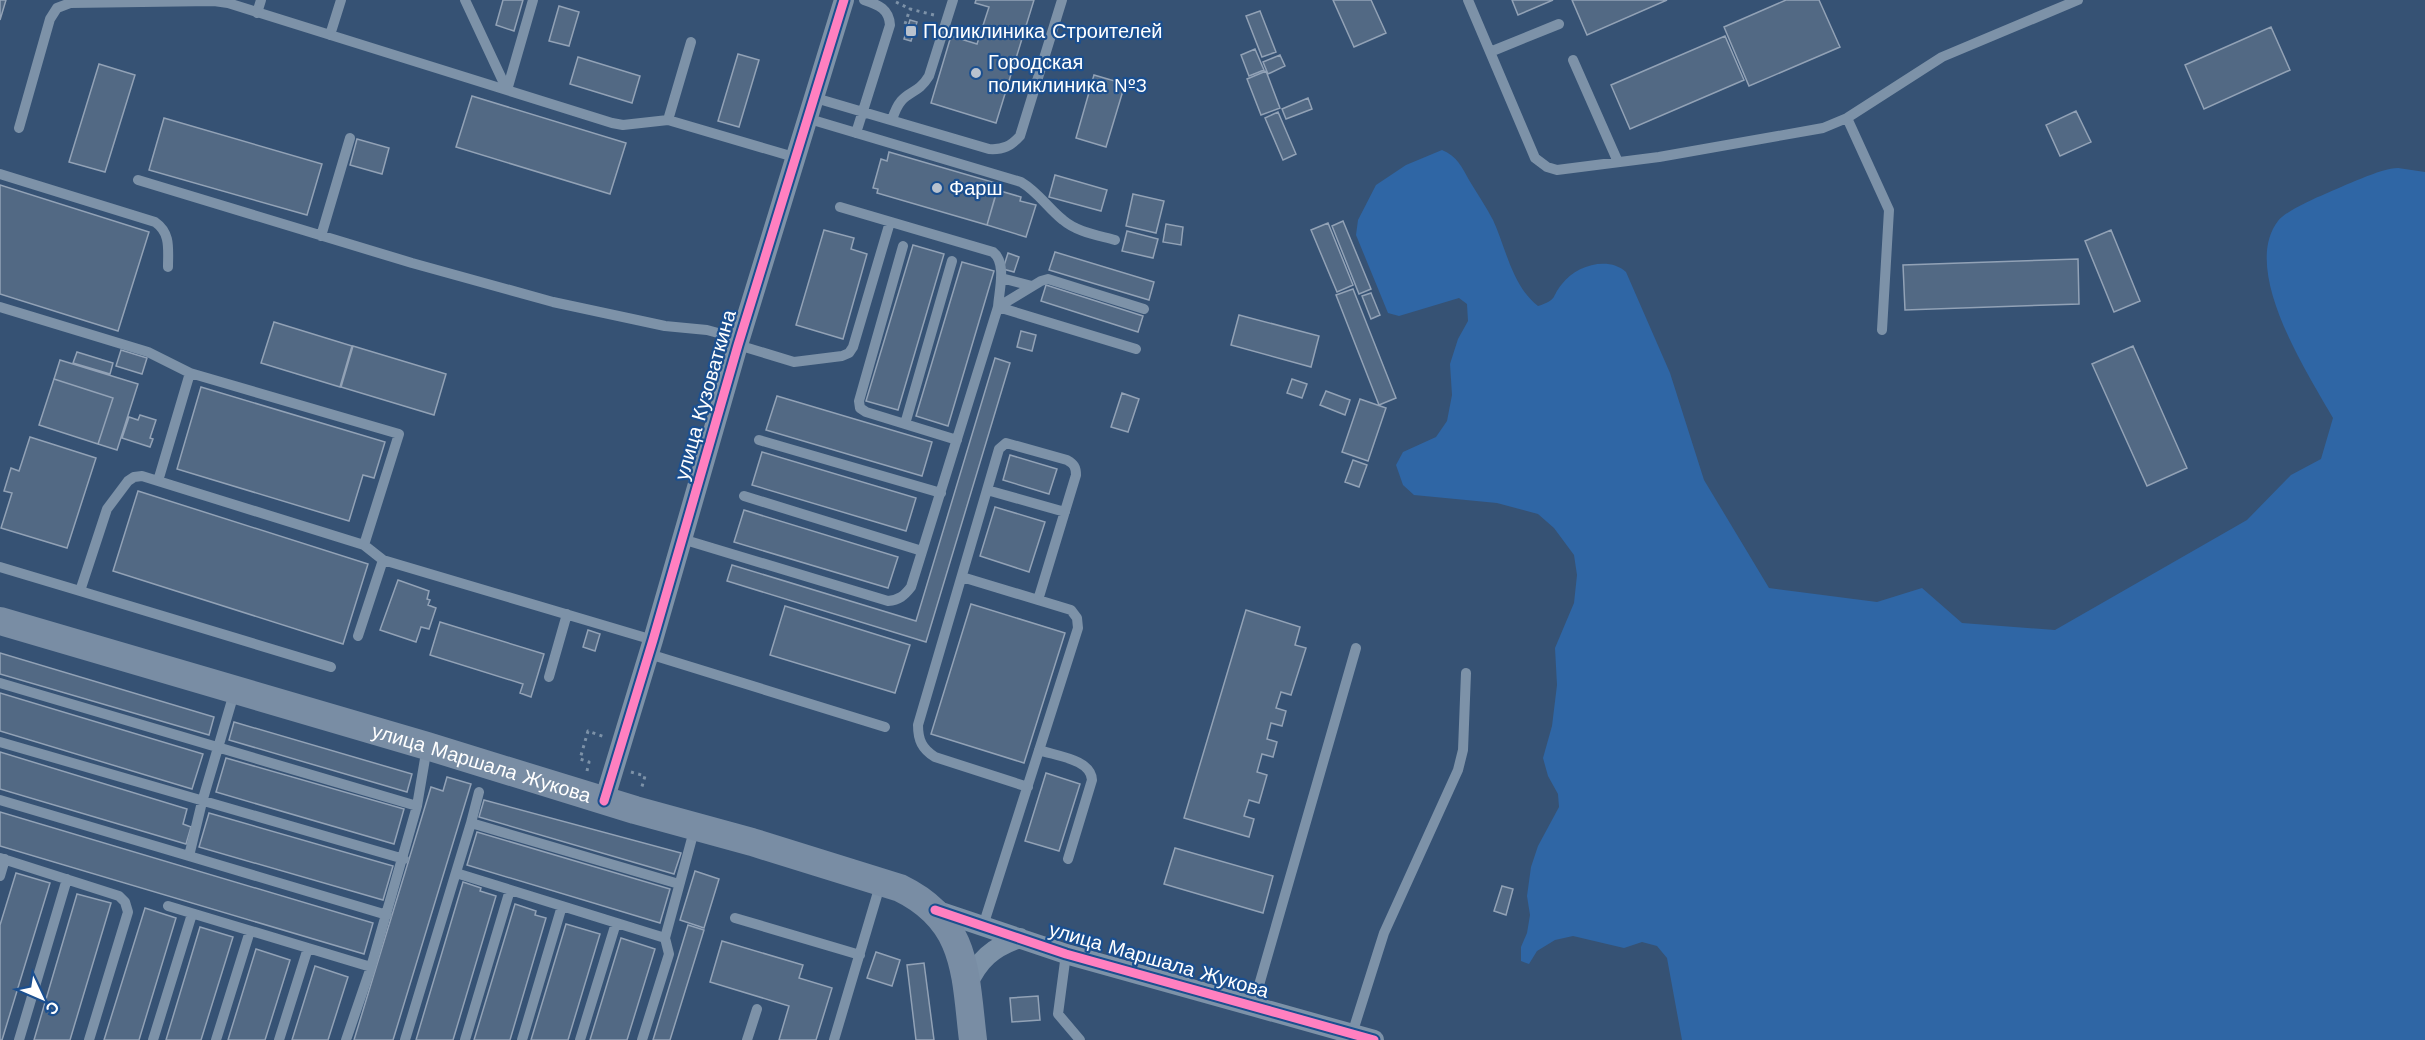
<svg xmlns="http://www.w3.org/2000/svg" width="2425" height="1040" viewBox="0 0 2425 1040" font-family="'Work Sans',sans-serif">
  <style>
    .green { fill: #2f66a5 }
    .building { fill: #526984; stroke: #92a2b6; stroke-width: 1.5 }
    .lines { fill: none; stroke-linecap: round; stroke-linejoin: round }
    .path { stroke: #7d92a8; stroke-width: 3; stroke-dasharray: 3 4.5; stroke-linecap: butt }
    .lane { stroke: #7d92a8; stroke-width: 10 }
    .street { stroke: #7d92a8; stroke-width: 20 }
    .secondary { stroke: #798da4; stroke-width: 28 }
    .cycleway-casing { stroke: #1b4f8f; stroke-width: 13 }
    .cycleway { stroke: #ff80c0; stroke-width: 9 }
    .poi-dot { fill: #b9c2ce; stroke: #1b4f8f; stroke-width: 2 }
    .labels { text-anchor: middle; stroke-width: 4.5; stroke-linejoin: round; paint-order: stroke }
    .poi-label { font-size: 20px; fill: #fff; stroke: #1b4f8f; text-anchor: start }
    .street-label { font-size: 20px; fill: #fff; stroke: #1b4f8f }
  </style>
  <rect width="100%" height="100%" fill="#365274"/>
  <path class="green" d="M1442,150C1457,156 1462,167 1469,180C1477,193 1486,207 1493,220C1506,248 1512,286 1538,306C1558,300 1551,297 1562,284C1576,265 1609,256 1626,272L1670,373L1704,480L1769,588L1877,602L1922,588L1962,623L2055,630L2247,520L2291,475L2321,459L2333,418C2308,374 2240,270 2278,221C2286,211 2313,199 2325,194C2342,187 2381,168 2398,168C2407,169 2416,171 2425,172V1040H1682L1667,958L1657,946L1642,942L1624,948L1573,936L1555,940L1537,951L1529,964L1521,961V947L1527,933L1530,915L1527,896L1531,867L1538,846L1559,807L1558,794L1548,776L1543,758L1552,726L1557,685L1555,648L1574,603L1577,575L1574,555L1554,528L1538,514L1497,503L1414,495L1403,485L1396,465L1403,452L1436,437L1447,421L1452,395L1450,364L1458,339L1468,321L1467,304L1459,298L1399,316L1388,313L1356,235L1358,220L1376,185L1406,165Z"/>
  <path class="building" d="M0,0H6L0,20Z
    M503,0H523L514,31L496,25Z
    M976,0H1034L996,123L931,103L951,36L977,44L989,7L975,3Z
    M1333,0H1371L1386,33L1354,47Z
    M1512,0H1553L1518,15Z
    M1572,0H1667L1587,35Z
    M1786,0H1819L1840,47L1749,86L1724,27Z
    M559,6L579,12L569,46L549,41Z
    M1260,11L1276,52L1262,57L1246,16Z
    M910,20L917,22L911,41L904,39Z
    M2271,27L2290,70L2204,109L2185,65Z
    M1725,36L1744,80L1630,129L1611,85Z
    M1255,49L1264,70L1249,76L1241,55Z
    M738,54L759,60L739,127L718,121Z
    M1280,55L1285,66L1268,74L1263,62Z
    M578,57L640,76L632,103L570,84Z
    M99,64L135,75L105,172L69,162Z
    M1266,71L1280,108L1261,115L1247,79Z
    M1094,75L1125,84L1106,147L1076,138Z
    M472,96L626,143L610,194L456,147Z
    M1308,98L1312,109L1286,119L1282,109Z
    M2076,111L2091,142L2060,156L2046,125Z
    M1278,112L1296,154L1283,160L1265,118Z
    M164,118L322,164L307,215L149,170Z
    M357,139L389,148L382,174L350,165Z
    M889,152L999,184L987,225L877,193L878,189L873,188L881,159L887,161Z
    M1055,175L1107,190L1101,211L1049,197Z
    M0,185L149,232L118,331L0,294Z
    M997,190L1021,197L1020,201L1036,205L1026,237L987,225Z
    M1133,194L1164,201L1156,233L1126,226Z
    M1343,221L1371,289L1359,294L1332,226Z
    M1328,223L1353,285L1337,292L1311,230Z
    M1166,224L1183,227L1181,245L1163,242Z
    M824,230L854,238L851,249L867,254L843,339L796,325Z
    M2111,230L2140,301L2114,312L2085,241Z
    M1127,231L1158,239L1153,258L1122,251Z
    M913,245L944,254L898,410L866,401Z
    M1055,252L1154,282L1149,300L1049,270Z
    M1008,253L1019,257L1014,272L1003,269Z
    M2078,259L2079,304L1905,310L1903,265Z
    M962,262L994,271L948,426L916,416Z
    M1046,285L1143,316L1138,332L1041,301Z
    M1353,289L1396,398L1379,405L1336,295Z
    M1371,293L1380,315L1371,319L1362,296Z
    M1239,315L1319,336L1311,367L1231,345Z
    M274,322L352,346L340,387L261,363Z
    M1021,331L1036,335L1032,351L1017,347Z
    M353,346L446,374L434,415L341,387Z
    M2133,346L2187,468L2147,486L2092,364Z
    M121,350L147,358L142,374L116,366Z
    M77,352L113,363L110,374L73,363Z
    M995,358L1010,363L926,642L727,581L732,565L916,621Z
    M60,360L138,384L117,450L98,444L113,398L54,379Z
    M54,379L113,398L98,444L39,425Z
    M1292,379L1307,384L1302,398L1287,393Z
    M201,387L385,442L374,478L363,475L349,521L177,469Z
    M1326,391L1350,400L1345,415L1320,405Z
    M1122,393L1139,399L1128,432L1111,427Z
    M777,396L932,442L922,476L766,430Z
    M1360,399L1386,408L1368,461L1342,452Z
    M140,415L156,420L150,438L153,439L150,447L122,438L129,417L138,420Z
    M30,437L96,458L67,548L1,528L12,493L4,491L11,468L19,471Z
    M762,452L916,498L906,531L752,485Z
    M1010,455L1057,469L1049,494L1003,480Z
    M1353,460L1367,465L1359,487L1345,482Z
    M138,491L368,564L343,644L113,571Z
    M995,507L1045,522L1029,572L980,556Z
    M744,510L898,557L888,588L734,542Z
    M398,580L429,591L427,599L430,600L428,605L436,608L429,629L421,627L416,642L380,630Z
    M971,604L1065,633L1024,763L931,734Z
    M785,606L910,645L895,693L770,655Z
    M1246,610L1300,627L1295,645L1306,648L1291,695L1281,692L1276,708L1286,711L1282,726L1271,723L1267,739L1277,742L1273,757L1262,754L1257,772L1267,775L1259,803L1249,800L1244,816L1254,819L1249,837L1184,818Z
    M440,622L544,654L531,697L520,693L523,684L430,655Z
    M588,630L600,634L595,651L583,647Z
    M0,653L214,717L209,735L0,674Z
    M0,693L203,754L192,789L0,731Z
    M234,722L412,774L407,792L229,740Z
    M0,752L187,809L183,824L191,827L186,844L0,789Z
    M226,758L404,809L394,844L216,792Z
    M1046,773L1080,784L1059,851L1025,841Z
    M447,777L471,784L393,1040H354L431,787L443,791Z
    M484,800L681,853L674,874L479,817Z
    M0,812L373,923L364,954L0,846Z
    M209,813L393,866L383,900L199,847Z
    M477,832L670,889L660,923L467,865Z
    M1175,848L1273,876L1263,913L1164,884Z
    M695,871L719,879L704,928L680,920Z
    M16,873L50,883L2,1040H0V925Z
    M463,882L481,888L480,891L496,896L453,1040H416Z
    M1502,886L1513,889L1506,915L1494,911Z
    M77,894L111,903L70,1040H34Z
    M515,904L536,911L535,915L546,918L510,1040H474Z
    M145,908L176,918L139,1040H104Z
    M566,924L600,934L568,1040H531Z
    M688,925L704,930L670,1040H653Z
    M200,927L233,937L201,1040H166Z
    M621,938L655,949L627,1040H590Z
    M722,941L803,965L799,978L832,988L816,1040H779L789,1006L710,982Z
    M256,949L290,960L265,1040H228Z
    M876,952L900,960L892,986L867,978Z
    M924,963L934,1040H916L907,965Z
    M315,966L348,977L328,1040H292Z
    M1038,996L1040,1020L1012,1022L1010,998Z"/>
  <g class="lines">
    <path class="path" d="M896,2L910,9
      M905,24L910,9L934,15
      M587,771L589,762L580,759L588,731L605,737
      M631,772L645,776L641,790"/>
    <path class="lane" d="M465,0L507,90
      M1468,0L1535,158L1547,167L1557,170L1659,157L1823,128L1847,118L1942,57L2078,0
      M257,13L261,0
      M330,35L341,0
      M1490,52L1559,24
      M1573,60L1618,162
      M507,90L533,0
      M812,97L989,149C1003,150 1011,146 1020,136L1062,0
      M806,118L1021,182C1038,192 1048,208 1063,220C1077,232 1097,235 1115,240
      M1847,118L1889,210L1882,330
      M668,120L691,42
      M892,120C902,87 915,99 929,76L953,0
      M19,128L50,19L57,8L70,3L214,1L228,3L612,123L623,125L668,120L794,157
      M856,133L890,25C889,9 879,5 864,0
      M0,174L155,222C171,233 168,249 168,267
      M138,180L412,263L553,302L665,326L707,330L740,339
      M840,207L993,252C1007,263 999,291 998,307L1136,349
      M321,236L350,138
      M903,246L859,401L860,408L866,412L957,440
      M1001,278L1032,286
      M0,307L148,352L190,373L399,434L364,545
      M738,345L794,362L842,356L849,353L853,347L890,222
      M190,373L158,481L364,545L383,560L653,640
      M905,424L952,261
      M759,440L941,493
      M987,490L1065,512
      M744,496L922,551
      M682,539L888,601C899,600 904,596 911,587L998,307L1041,281L1048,279L1144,309
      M0,567L80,591L107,509L128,481L134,477L142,476L158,481
      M962,577L1071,610L1077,618L1078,628L983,926
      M80,591L331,667
      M358,636L383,560
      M649,654L885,727
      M549,677L567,614
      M0,683L417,806L371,967
      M0,742L404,859
      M1039,750C1056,756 1091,759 1092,780L1068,859
      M1028,787L935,757C922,749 918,740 918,725L999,449L1006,443L1067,460C1074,464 1076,467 1076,475L1038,600
      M0,800L189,856L202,802L235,690
      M417,806L427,747
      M471,823L479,792
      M189,856L387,915
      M0,858L119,896L125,902L128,912L89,1040
      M456,873L665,938
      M0,876L5,859
      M168,906L371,967L346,1040
      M735,918L860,955
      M1066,954L1058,1014L1080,1040
      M1253,1006L1356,648
      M1352,1034L1384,933L1458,770L1463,750L1466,673
      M19,1040L67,879
      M153,1040L192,914
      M216,1040L250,931
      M279,1040L308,948
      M405,1040L471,823L679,884
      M465,1040L510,890
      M522,1040L562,906
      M580,1040L616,923
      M642,1040L669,954L665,938L695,827
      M747,1040L757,1009
      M834,1040L881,882"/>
    <path class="street" d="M604,801L653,640L738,345L844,0
      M935,910L1066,954L1374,1040
      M967,986C978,960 993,947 1020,938"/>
    <path class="secondary" id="s1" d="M0,621L427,746L635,810L752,842L900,888C968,921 965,974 973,1040"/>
    <g class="cycleway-casing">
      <path id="cycleway" d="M604,801L653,640L738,345L844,0
        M935,910L1066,954L1374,1040"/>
    </g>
    <use href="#cycleway" class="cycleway"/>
  </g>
  <g class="poi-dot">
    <rect x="905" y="25" width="12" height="12" rx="3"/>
    <circle cx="976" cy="73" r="6"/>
    <circle cx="937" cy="188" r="6"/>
  </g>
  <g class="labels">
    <g class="poi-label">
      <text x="923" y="38">Поликлиника Строителей</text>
      <text x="988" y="69">Городская<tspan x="988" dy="23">поликлиника №3</tspan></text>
      <text x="949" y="195">Фарш</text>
    </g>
    <g class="street-label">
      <text transform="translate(705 395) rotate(-74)" y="7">улица Кузоваткина</text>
      <text dy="7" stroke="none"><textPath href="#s1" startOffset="502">улица Маршала Жукова</textPath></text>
      <text transform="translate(1159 960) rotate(16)" y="7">улица Маршала Жукова</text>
    </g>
  </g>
  <g transform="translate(42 998) rotate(134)" stroke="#1b4f8f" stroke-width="4.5" paint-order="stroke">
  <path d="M0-4.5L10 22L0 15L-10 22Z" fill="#ffffff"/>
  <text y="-9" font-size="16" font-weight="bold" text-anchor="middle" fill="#ffffff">С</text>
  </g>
</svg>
